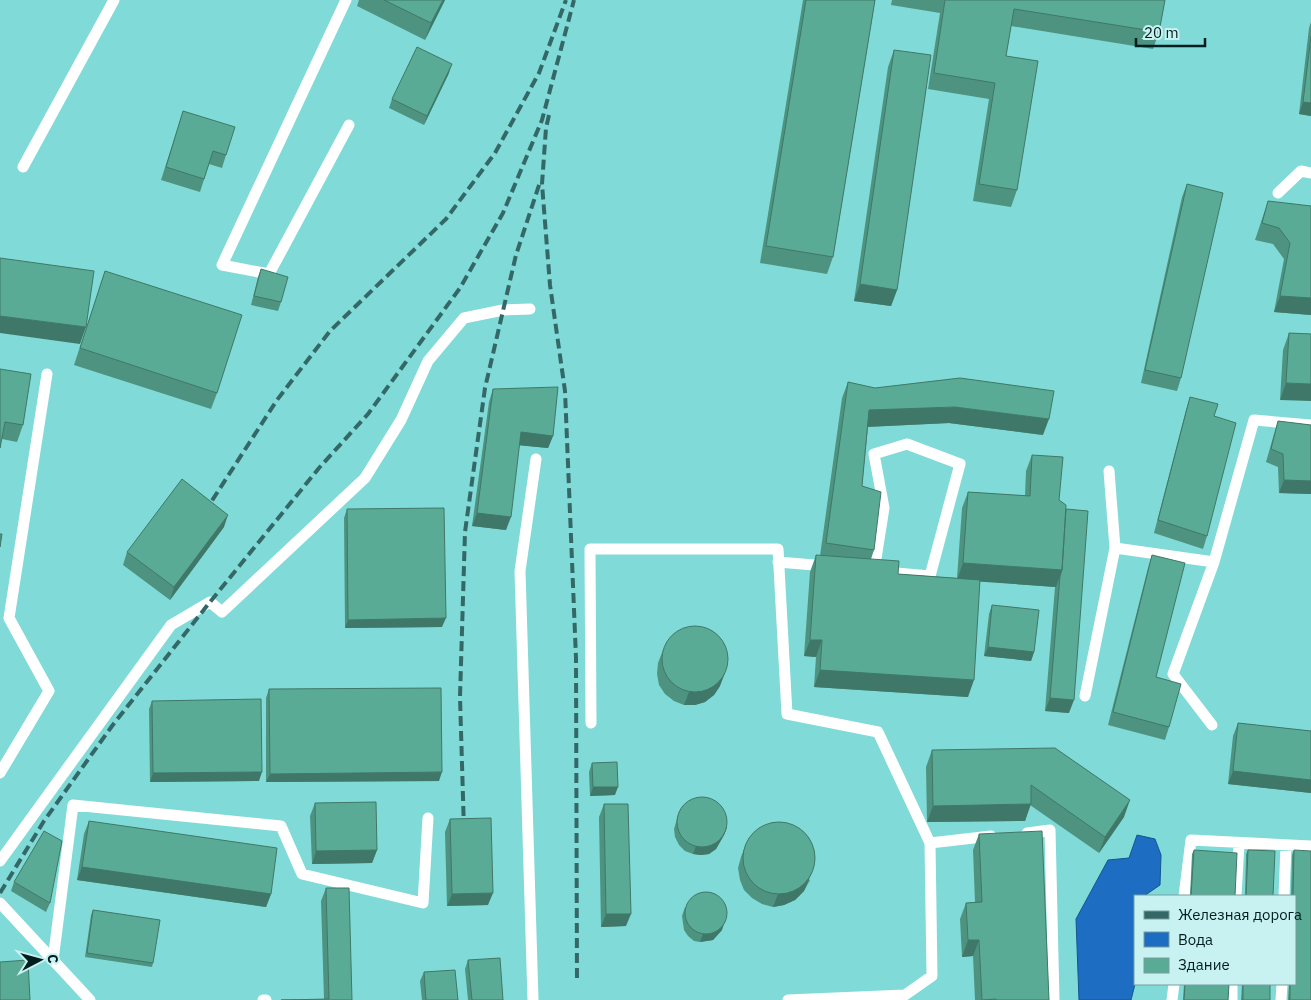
<svg xmlns="http://www.w3.org/2000/svg" width="1311" height="1000" viewBox="0 0 1311 1000" font-family="'IBM Plex Sans',sans-serif">
  <style>
    .water { fill: #1d6dc2; stroke: #155591 }
    .lines { fill: none; stroke-linecap: round; stroke-linejoin: round }
    .lane { stroke: #fff; stroke-width: 11 }
    .rail { stroke: #336867; stroke-width: 4; stroke-dasharray: 10 5; stroke-linecap: butt }
    .wall { fill: #4d9380 }
    .shaded-wall { fill: #3f7868 }
    .building { fill: #5aab95; stroke: #3f7868 }
  </style>
  <rect width="100%" height="100%" fill="#80dad8"/>
  <path class="water" d="M1137,835L1155,839L1161,855L1160,885L1144,896H1135V984L1131,1000H1079L1076,919L1108,860L1129,858Z"/>
  <g class="lines">
    <path class="lane" d="M346,0L222,265L269,274L349,125
      M23,167L114,0
      M1278,193L1301,171L1311,173
      M1109,471L1115,548L1214,562
      M778,562L826,566
      M874,571L884,508L874,454L907,444L960,464L930,576L885,572
      M1085,696L1115,548
      M591,723L590,549H778L787,714L878,732L930,843
      M1212,725L1173,674L1214,562L1254,420L1311,425
      M0,773L49,691L9,618L47,374
      M1027,833L1050,830L1054,1000
      M0,861L171,625L210,602L222,612L365,478L401,420L428,361L464,318L503,310L530,309
      M1184,896L1191,840L1311,846
      M1236,896L1239,844
      M1284,896L1286,846
      M0,903L90,1000
      M53,960L73,805L281,826L302,874L423,903L428,818
      M263,1000H266
      M533,1000L520,571L536,459
      M788,1000L905,995L932,976L930,843L991,836
      M1172,1000L1174,984
      M1232,1000V984
      M1281,1000L1282,984"/>
    <path class="rail" d="M549,115L546,128L542,184L550,285L565,391L576,658L577,982
      M204,513L277,400L330,331L446,219L495,153L539,73L566,0
      M464,831L460,697L465,532L485,388L516,255L540,182
      M0,893L44,821L112,726L210,602L319,468L368,414L460,288L503,213L542,120L574,0"/>
  </g>
  <path class="wall" d="M359,0H445L425,40L357,6Z
    M803,0H875L833,257L827,274L760,263Z
    M892,0H1165L1159,32L1153,49L1011,26L1006,56L1017,190L1011,207L973,201L989,99L928,89L940,13L891,5Z
    M1311,22V116L1299,114L1309,28Z
    M894,50L897,290L891,306L854,301L888,67Z
    M449,73L424,125L389,108L392,99Z
    M183,111L226,155L222,168L209,164L200,192L161,180Z
    M1187,184L1181,378L1177,391L1141,383L1182,197Z
    M1268,201L1311,206V315L1274,312L1284,259L1273,244L1255,240Z
    M261,269L281,302L278,311L251,305L258,277Z
    M105,271L217,393L211,409L74,365Z
    M1289,333L1311,334L1280,400L1283,350Z
    M0,369L23,425L17,442L2,439Z
    M848,382L1043,435L949,423L868,427L862,486L874,550L871,559L898,574L957,578L962,508L968,492L1025,496L1026,471L1032,455L1059,500L1069,713L1045,711L1055,587L980,581L968,697L814,687L816,657L804,656L810,572L816,555L820,556L842,398Z
    M493,389L553,436L548,448L519,445L506,530L472,526L489,402Z
    M1190,397L1214,416L1207,536L1203,549L1154,533L1186,410Z
    M1278,421L1311,425V494L1279,493L1278,467L1266,462L1274,434Z
    M347,509L442,627L345,628L344,518Z
    M224,527L170,600L123,565L127,552Z
    M1152,555L1156,677L1169,727L1165,740L1108,725L1148,568Z
    M992,605L1034,652L1031,661L984,656L989,614Z
    M663,650L720,686L714,695L705,702L695,705H684L674,701L665,694L659,685L657,674L658,663Z
    M269,689L439,781L266,782V698Z
    M152,701L259,781L150,782L149,709Z
    M1238,723L1311,731V793L1228,784L1233,736Z
    M932,750L1124,817L1099,853L1030,805L1025,821L927,822L926,767Z
    M592,763L615,795L590,796L589,772Z
    M315,803L377,850L372,863L312,864L310,816Z
    M604,804L626,926L601,927L599,817Z
    M679,812L727,827L724,835L716,849L709,854L701,855L693,854L685,851L679,845L675,837L674,829Z
    M450,819L488,905L447,906L445,832Z
    M89,821L271,894L266,907L77,880L84,834Z
    M979,834L1049,1000H975L973,956L962,957L960,919L966,903L975,902L973,850Z
    M746,844L810,880L804,891L795,900L784,905L773,907L762,904L752,898L744,890L740,880L738,868L741,857Z
    M1194,850L1235,896H1190L1192,854Z
    M1248,850L1273,896H1245L1246,854Z
    M1294,850L1311,1000H1288L1289,984H1295V896H1291L1292,855Z
    M14,882L50,903L46,912L11,891Z
    M326,888L352,1000L324,999L321,901Z
    M685,907L722,930L713,940L700,942L694,941L688,936L684,930L682,916Z
    M93,910L153,963L152,967L85,957L91,915Z
    M468,960L503,1000H468L465,969Z
    M424,972L458,1000H422L420,981Z
    M1184,984H1229L1228,1000H1183Z
    M1242,984H1270V1000H1241Z"/>
  <path class="shaded-wall" d="M443,0H445L425,40L431,23Z
    M452,64L449,73L424,125L427,116Z
    M1303,102L1311,103V116L1299,114Z
    M860,284L897,290L891,306L854,301Z
    M1280,296L1311,298V315L1274,312Z
    M0,316L86,327L80,344L0,333Z
    M1286,383L1311,384V401L1280,400Z
    M955,407L1049,419L1043,435L949,423L863,427L869,410Z
    M521,432L553,436L548,448L516,445Z
    M1284,480L1311,481V494L1279,493Z
    M477,513L511,517L506,530L472,526Z
    M228,515L224,527L170,600L174,587Z
    M963,563L1062,570L1056,587L957,580Z
    M446,618L442,627L345,628L348,620Z
    M810,640H822L816,657L804,656Z
    M988,647L1034,652L1031,661L984,656Z
    M820,670L974,680L968,697L814,687Z
    M725,673L720,686L714,695L705,702L695,705H684L689,692Z
    M1050,698L1074,700L1069,713L1045,711Z
    M1233,771L1311,780V793L1228,784Z
    M262,772L259,781L150,782L153,773Z
    M442,772L439,781L266,782L270,774Z
    M593,787H618L615,795L590,796Z
    M1130,800L1124,817L1099,853L1105,837Z
    M1031,804L1025,821L927,822L933,806Z
    M727,827L724,835L716,849L709,854L701,855L693,854L696,846Z
    M377,850L372,863L312,864L316,851Z
    M82,867L271,894L266,907L77,880Z
    M814,867L804,891L795,900L784,905L773,907L778,894Z
    M493,893L488,905L447,906L452,894Z
    M606,914H631L626,926L601,927Z
    M725,921L722,930L713,940L700,942L703,934Z
    M968,940H979L973,956L962,957Z"/>
  <path class="building" d="M384,0H443L431,23Z
    M806,0H875L833,257L766,246Z
    M945,0H1165L1159,32L1014,9L1006,56L1038,61L1017,190L979,184L995,83L934,73Z
    M1311,36V103L1303,102Z
    M417,47L452,64L427,116L392,99Z
    M894,50L931,55L897,290L860,284Z
    M183,111L235,127L226,155L213,151L204,179L166,167Z
    M1187,184L1223,193L1181,378L1145,370Z
    M1268,201L1311,206V298L1280,296L1290,243L1279,228L1262,223Z
    M0,258L94,271L86,327L0,316Z
    M261,269L288,277L281,302L254,296Z
    M105,271L242,315L217,393L80,348Z
    M1289,333L1311,334V384L1286,383Z
    M0,369L31,374L23,425L5,422L0,448Z
    M960,378L1054,391L1049,419L955,407L869,410L862,486L881,492L874,550L826,543L848,382L875,388Z
    M558,387L553,436L521,432L511,517L477,513L493,389Z
    M1190,397L1218,404L1214,416L1236,423L1207,536L1158,520Z
    M1278,421L1311,425V481L1284,480L1283,454L1271,449Z
    M1032,455L1063,457L1059,500L1066,505L1062,570L963,563L968,492L1030,496Z
    M182,479L228,515L174,587L127,552Z
    M444,508L446,618L348,620L347,509Z
    M1066,509L1088,511L1074,700L1050,698L1060,576L1062,570Z
    M0,534H2L0,547Z
    M816,555L899,561L898,574L980,580L974,680L820,670L822,640H810Z
    M1152,555L1185,563L1156,677L1181,684L1169,727L1113,712Z
    M992,605L1039,610L1034,652L988,647Z
    M662 659a33 33 0 1 1 66 0a33 33 0 1 1-66 0Z
    M441,688L442,772L270,774L269,689Z
    M261,699L262,772L153,773L152,701Z
    M1238,723L1311,731V780L1233,771Z
    M1055,748L1130,800L1105,837L1031,785V804L933,806L932,750Z
    M617,762L618,787H593L592,763Z
    M677 822a25 25 0 1 1 50 0a25 25 0 1 1-50 0Z
    M376,802L377,850L316,851L315,803Z
    M604,804H628L631,914H606Z
    M491,818L493,893L452,894L450,819Z
    M89,821L277,848L271,894L82,867Z
    M743 858a36 36 0 1 1 72 0a36 36 0 1 1-72 0Z
    M44,831L62,841L50,903L14,882Z
    M1042,831L1049,1000H996V999L982,1000L979,940H968L966,903L982,902L979,834Z
    M1194,850L1237,853L1235,896H1191Z
    M1248,850L1275,851L1273,896H1246Z
    M1294,850L1311,851V1000H1290V984H1295V896H1293Z
    M326,888H349L352,1000H281L329,999Z
    M685 913a21 21 0 1 1 42 0a21 21 0 1 1-42 0Z
    M93,910L160,920L153,963L87,953Z
    M500,958L503,1000H472L468,960Z
    M28,960L30,1000H0V962Z
    M455,970L458,1000H426L424,972Z
    M1185,984H1229L1228,1000H1184Z
    M1243,984H1270V1000H1243Z"/>
  <rect x="1134" y="895" width="162" height="90" fill="#c8f2f1" stroke="#789d9d"/>
  <rect x="1144" y="911" width="25" height="8" fill="#336867" stroke="#789d9d"/>
  <text x="1178" y="920" font-size="15" fill="#011e1e">Железная дорога</text>
  <rect x="1144" y="932" width="25" height="15" fill="#1d6dc2" stroke="#789d9d"/>
  <text x="1178" y="945" font-size="15" fill="#011e1e">Вода</text>
  <rect x="1144" y="958" width="25" height="15" fill="#5aab95" stroke="#789d9d"/>
  <text x="1178" y="970" font-size="15" fill="#011e1e">Здание</text>
  <g transform="translate(40 960) rotate(84)" stroke="#c8f2f1" stroke-width="4" paint-order="stroke">
  <path d="M0-4L9 19L0 12L-9 19Z" fill="#011e1e"/>
  <text y="-8" font-size="14" font-weight="bold" text-anchor="middle" fill="#011e1e">С</text>
  </g>
  <path d="M1136 38v8h69v-8" fill="none" stroke="#011e1e" stroke-width="2.5"/>
  <text x="1144" y="38" font-size="15" fill="#011e1e" stroke="#c8f2f1" stroke-width="4" paint-order="stroke">20 m</text>
</svg>
